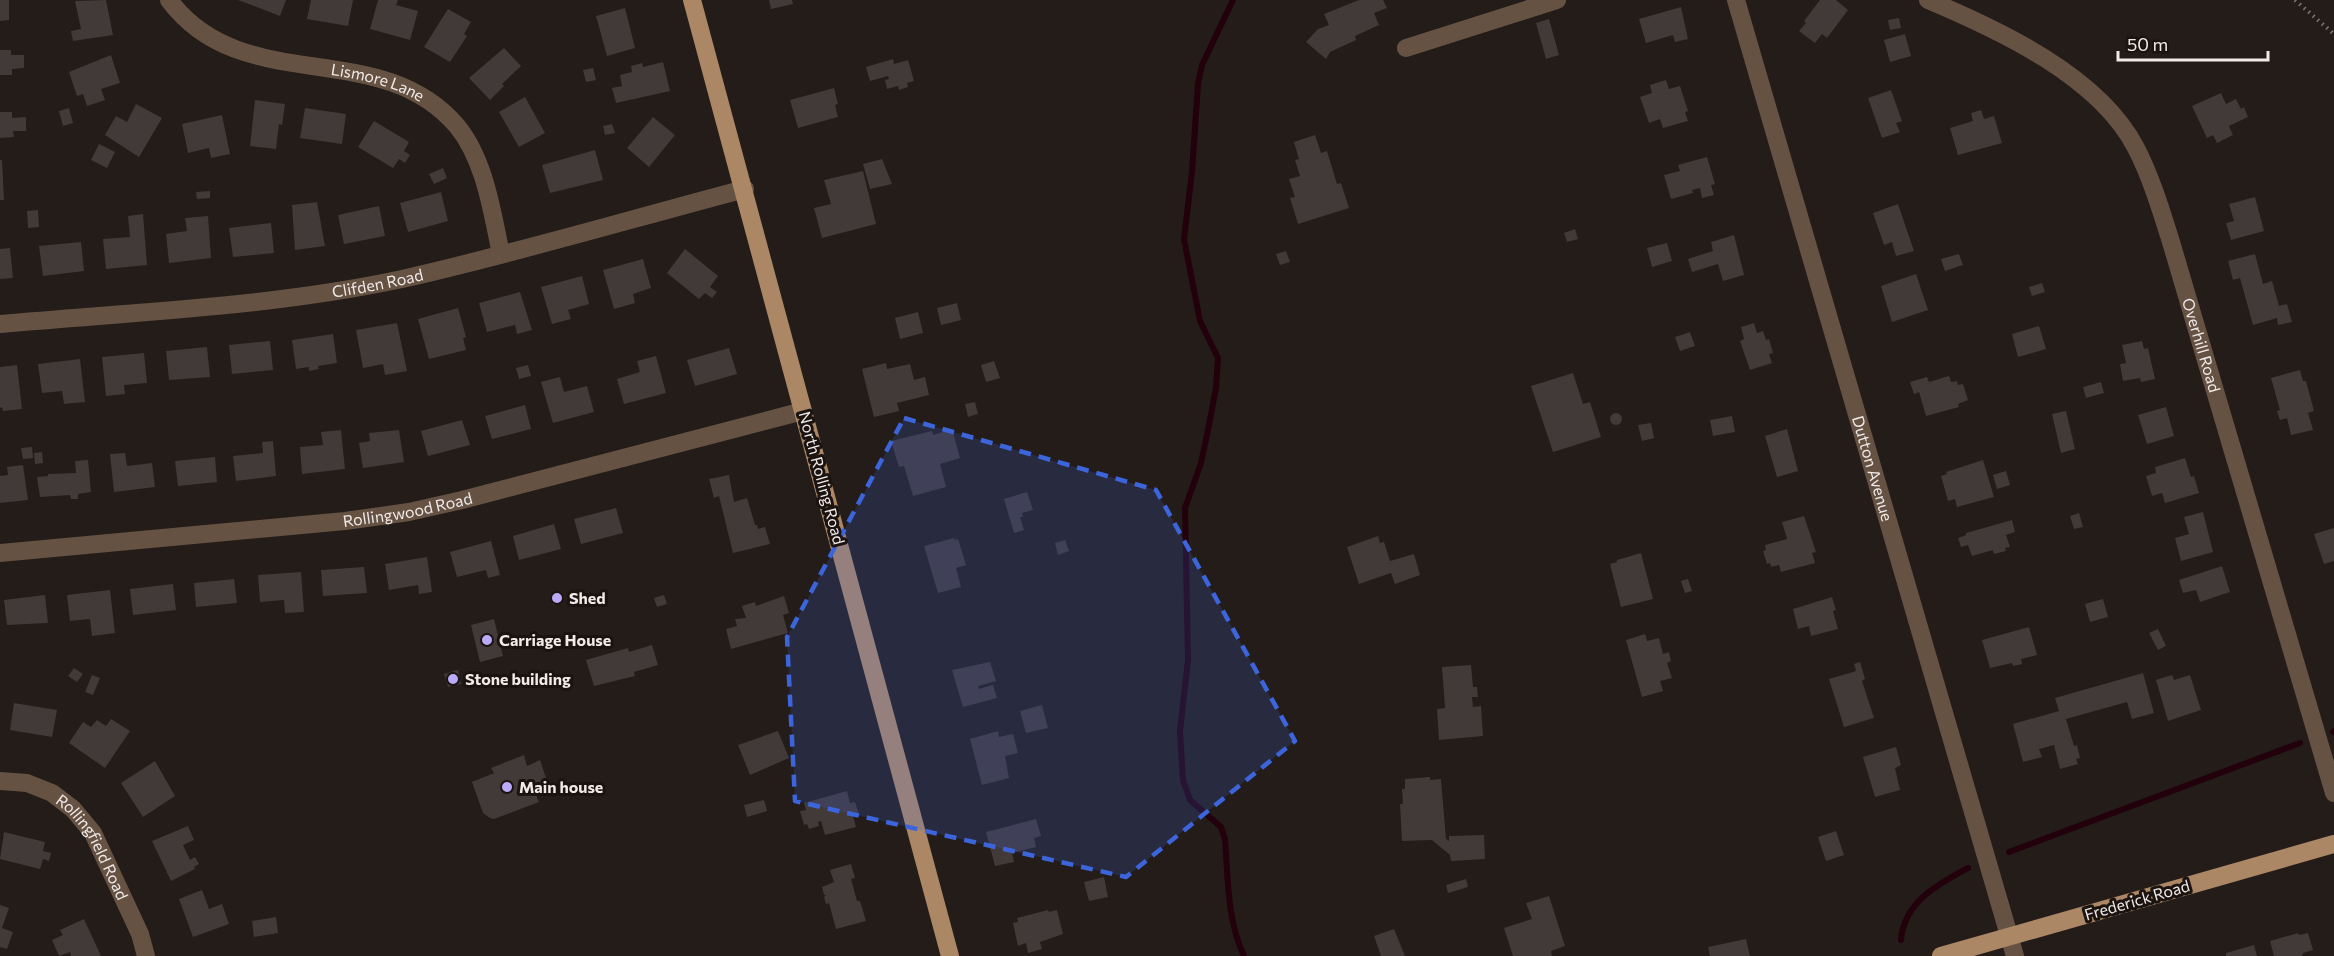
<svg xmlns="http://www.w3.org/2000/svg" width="2334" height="956" viewBox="0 0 2334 956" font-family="Commissioner,sans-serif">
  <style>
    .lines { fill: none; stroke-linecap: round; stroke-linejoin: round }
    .stream { stroke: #22000c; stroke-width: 6 }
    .building { fill: #423939 }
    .path { stroke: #7d7674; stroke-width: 4; stroke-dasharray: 1.5 4.5; stroke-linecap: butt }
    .minor { stroke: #655243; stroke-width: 18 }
    .major { stroke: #ac8766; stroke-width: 18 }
    .marked { fill: #3d65db; fill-opacity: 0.2; stroke: #3d65db; stroke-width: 4.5; stroke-dasharray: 12 8; stroke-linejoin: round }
    .poi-dot { fill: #b9abf7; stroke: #1a1310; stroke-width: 2 }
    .labels { text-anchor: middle; stroke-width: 6; stroke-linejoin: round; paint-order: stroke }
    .street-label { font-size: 16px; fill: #f0eae9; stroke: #1a1310 }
    .poi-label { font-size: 16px; font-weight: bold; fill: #f0eae9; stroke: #1a1310; text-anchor: start }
  </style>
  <rect width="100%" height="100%" fill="#231c19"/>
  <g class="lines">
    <path class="stream" d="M1233,0L1202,65L1198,84L1192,172L1184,239L1200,321L1218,358L1216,388L1208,430L1201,463L1185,508L1188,660L1180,731L1183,780L1190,800L1221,827L1225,839C1228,878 1227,920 1244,956
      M2333,732L2334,731
      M2009,852L2300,743
      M1901,940C1904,902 1937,885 1968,868"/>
  </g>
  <path class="building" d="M0,0H9V20L0,21Z
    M106,0L113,35L73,41L71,31L81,29L75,1Z
    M238,0H286L280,16Z
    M311,0H353L348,26L307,19Z
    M378,0H398L396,5L418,11L410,40L370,29Z
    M769,0H792L793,4L771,9Z
    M1359,0H1383L1387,8L1374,13L1379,25L1355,36L1356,40L1330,52L1326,59L1306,42L1318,29L1329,25L1324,14Z
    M1820,0H1836L1848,10L1827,38L1822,34L1815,43L1799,31L1806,23L1804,21Z
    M1681,7L1688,39L1675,42L1673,35L1646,43L1639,19Z
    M625,8L635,48L607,56L596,16Z
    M448,9L471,22L464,34L467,36L450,62L424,47Z
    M1899,18L1901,28L1890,30L1888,20Z
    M1549,19L1559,55L1546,59L1536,23Z
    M1905,34L1911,56L1890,62L1884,40Z
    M504,48L521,66L502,84L504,86L490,100L469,78Z
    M0,50H11V55H24V68L12,69V75H0Z
    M111,55L120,83L101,89L105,100L87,106L83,94L77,96L69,72Z
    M893,59L894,64L908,60L914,81L907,83L908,87L899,90L898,86L887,89L885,80L889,79L888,76L870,81L866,67Z
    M663,62L670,91L616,103L612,88L622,86L620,75L632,72L631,66L642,63L643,67Z
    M593,68L596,80L586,82L583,70Z
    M1666,80L1669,89L1680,86L1688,111L1685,112L1688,121L1663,128L1660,119L1649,123L1640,97L1652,93L1650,85Z
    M834,88L838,104L835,105L838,117L798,128L790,100Z
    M1891,90L1902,121L1896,123L1900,132L1882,138L1868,98Z
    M2221,93L2226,104L2236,99L2241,109L2244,107L2248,117L2229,126L2233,135L2217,143L2213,135L2207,138L2192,106Z
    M525,97L545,133L519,147L499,112Z
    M255,100L285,104L282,125L279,124L276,149L250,146Z
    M136,104L162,118L139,157L105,135L116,116L127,122Z
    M69,108L73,123L63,126L59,111Z
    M305,108L346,114L342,144L300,138Z
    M1981,110L1984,119L1994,116L2002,143L1958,155L1950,128L1973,121L1971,113Z
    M0,112H12V118L26,117V131H13L14,137L0,138Z
    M222,115L230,154L211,158L209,148L188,153L182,124Z
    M653,117L675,135L649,167L627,148Z
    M374,121L409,142L404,151L410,155L405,163L399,159L393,168L358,147Z
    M612,124L615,133L605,135L603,126Z
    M1315,135L1321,153L1327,151L1337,184L1341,183L1349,208L1298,224L1290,198L1295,197L1289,179L1300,176L1295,160L1299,159L1294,142Z
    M99,144L115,152L107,168L91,160Z
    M595,150L603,180L550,193L542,165Z
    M1707,157L1715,184L1711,185L1714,195L1702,198L1700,188L1692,190L1693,193L1671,199L1664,175L1680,171L1678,165Z
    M882,159L892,184L870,189L863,164Z
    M0,160H2L4,200H0Z
    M443,168L447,178L434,184L429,174Z
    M863,171L876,224L822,238L814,208L831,204L824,180Z
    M210,191V198L197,199L196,192Z
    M441,192L448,221L408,232L400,203Z
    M2255,197L2264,231L2231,240L2226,223L2234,221L2229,204Z
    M317,202L325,246L295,250L292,205Z
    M1898,204L1914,251L1896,256L1892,242L1884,245L1873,213Z
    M379,206L385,236L344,244L338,215Z
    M38,210L39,227L28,228L27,211Z
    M143,214L147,265L106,269L103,239L130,237L128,216Z
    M208,216L211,258L169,263L166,234L187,231L185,218Z
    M271,223L274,253L233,257L229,228Z
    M1575,229L1578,239L1567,242L1564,233Z
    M1734,235L1744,275L1723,281L1718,264L1692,272L1688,259L1713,251L1711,242Z
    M81,242L84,271L43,276L39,246Z
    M1667,243L1672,261L1652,267L1647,248Z
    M10,248L13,278L0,279V249Z
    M685,249L718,276L710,287L717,292L712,298L705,293L699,299L667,273Z
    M1286,251L1290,262L1280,265L1276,254Z
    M1959,254L1963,265L1945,271L1941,259Z
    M2255,254L2263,284L2272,281L2279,306L2287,304L2292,322L2278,325L2277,318L2253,325L2240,278L2233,280L2228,261Z
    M643,259L651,288L633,294L635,303L614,309L603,270Z
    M1916,274L1928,310L1892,322L1881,286Z
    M582,276L589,304L568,310L571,319L552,324L541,287Z
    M2042,283L2045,292L2032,296L2029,287Z
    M520,292L532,330L517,334L515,325L487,332L479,303Z
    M957,303L961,320L941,325L937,308Z
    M458,308L466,337L463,338L466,350L429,359L418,319Z
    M918,312L923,333L900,339L895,318Z
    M397,323L407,371L385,375L383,364L363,368L356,330Z
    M1754,323L1757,333L1763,331L1766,340L1769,339L1773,353L1769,354L1772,363L1750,370L1740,341L1744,339L1741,327Z
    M2039,326L2046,349L2018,357L2012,334Z
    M1690,332L1695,346L1680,351L1675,337Z
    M333,334L337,363L318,366L319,369L309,371V367L296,369L292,340Z
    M270,341L273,370L232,374L229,345Z
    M2142,341L2144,349L2148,348L2155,379L2141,382L2140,378L2123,381L2120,364L2126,363L2122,345Z
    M207,347L210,377L169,380L166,351Z
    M729,348L737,374L695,386L687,360Z
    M144,353L147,383L124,385L125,394L106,396L102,357Z
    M656,356L666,393L624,404L617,379L640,372L637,361Z
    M80,359L85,402L64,404L62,391L42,393L38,364Z
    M994,361L1000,378L986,382L981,365Z
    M886,363L887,369L910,364L914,380L925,377L929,395L897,403L899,411L874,417L862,369Z
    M17,365L22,409L3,411L2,407L0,408V367Z
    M528,365L531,376L519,379L516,368Z
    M2300,370L2303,381H2306L2314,411L2308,413L2313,430L2291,435L2287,418L2280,420L2277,411L2280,410L2271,378Z
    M1573,373L1583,404L1590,402L1601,437L1553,452L1531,386Z
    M1949,376L1951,382L1957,381L1958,385L1963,384L1968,400L1958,404L1959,407L1926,416L1919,392L1914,394L1910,382L1927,377L1929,382Z
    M560,377L564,392L587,386L594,412L553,423L541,382Z
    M2101,382L2104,393L2086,398L2083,387Z
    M975,402L978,414L968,417L965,404Z
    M525,405L531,429L492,439L485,416Z
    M2166,407L2174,436L2147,444L2138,415Z
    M2066,411L2075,449L2061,453L2052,414Z
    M1610 419a6 6 0 1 1 12 0a6 6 0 1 1-12 0Z
    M1732,416L1735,432L1713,436L1710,420Z
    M462,420L470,445L428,456L421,431Z
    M1651,423L1654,438L1642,441L1638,425Z
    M952,429L960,458L940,464L946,487L913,496L904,466L899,467L891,441L932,431L933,435Z
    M1787,429L1798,471L1777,477L1765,436Z
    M341,430L345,469L302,474L300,447L323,445L321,432Z
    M399,430L404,462L363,468L359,443L370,441L369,433Z
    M273,441L276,476L236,481L233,456L263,453L262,442Z
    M32,447L33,458L23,459L21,448Z
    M42,452L43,463L35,464L34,453Z
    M125,453L127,466L152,463L155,487L114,492L110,454Z
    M215,457L217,482L178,486L175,461Z
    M2185,458L2191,477L2194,476L2199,493L2165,503L2162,493L2152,496L2146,476L2156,473L2155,467Z
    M88,460L91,492L78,494V499H71L70,495L40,497L37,477L48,476V474L76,473L75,461Z
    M1983,460L1994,497L1957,507L1955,499L1948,501L1941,476L1947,474L1946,472Z
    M23,465L28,500L0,503V476L8,475L7,467Z
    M2006,471L2010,485L1997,489L1993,475Z
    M729,475L734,502L747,498L755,525H757L758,529L765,527L770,544L733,553L719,496L714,498L709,479Z
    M1027,492L1033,510L1022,513L1023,517H1020L1024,530L1014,533L1004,499Z
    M616,508L623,533L581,544L574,519Z
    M2203,512L2213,552L2181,561L2175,538L2189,534L2184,517Z
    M2079,513L2083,527L2074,529L2070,516Z
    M1804,516L1816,552L1812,553L1815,563L1781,572L1779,565L1771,567L1770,563L1767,564L1763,551L1766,550L1765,545L1787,539L1782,522Z
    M2012,520L2015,532L2006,535L2010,547L2005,548L2006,551L1994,554L1993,550L1972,556L1968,545L1961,547L1958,538L1966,535V533Z
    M554,524L561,549L519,560L513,536Z
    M2334,528V561L2324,564L2314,534Z
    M1378,536L1380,543L1384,542L1390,561L1414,554L1420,575L1395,584L1391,573L1359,584L1347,547Z
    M954,538L955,540L958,539L966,565L956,568L961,587L938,593L924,546Z
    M1065,540L1069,551L1058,555L1055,543Z
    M491,541L500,575L488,578L486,570L457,577L450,552Z
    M1641,553L1653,599L1621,607L1610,564L1617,562V560Z
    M427,557L432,592L419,594L418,585L389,590L385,564Z
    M2222,566L2230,592L2200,602L2196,590L2183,593L2179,580Z
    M364,567L367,593L323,596L321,570Z
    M301,572L304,612L285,613L284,600L260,602L258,575Z
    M234,579L237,603L196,607L194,583Z
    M1688,579L1692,591L1685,593L1681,581Z
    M173,584L176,610L133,615L130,589Z
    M110,590L115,633L92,636L90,619L70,621L67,595Z
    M561,592L563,602L553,605L550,595Z
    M45,595L48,623L7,625L4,600Z
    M664,595L667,604L657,607L654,598Z
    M784,596L789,613L783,615L788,633L731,649L726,629L737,626L735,619L746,618L742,606L755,602L756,606Z
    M1832,597L1836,610L1833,611L1838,629L1811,636L1809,626L1798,629L1793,609Z
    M2103,599L2108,617L2090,622L2085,604Z
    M494,619L503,656L480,662L471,625Z
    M2029,627L2037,655L2021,659L2022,664L2013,666L2012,663L1990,668L1982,640Z
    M2158,629L2166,646L2158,650L2149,633Z
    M1645,634L1647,641L1659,638L1663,654L1669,652L1671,661L1667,663L1672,678L1660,681L1663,691L1642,697L1626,640Z
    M652,645L658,665L634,672L635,676L594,686L586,660L628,648L629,652Z
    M990,662L996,681L978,686L979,689L993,685L997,698L963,707L952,670Z
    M1860,662L1865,679L1862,681L1874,718L1844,727L1829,679L1856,671L1854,664Z
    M1471,665L1473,687H1477L1478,697H1472L1473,707L1481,706L1483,736L1439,740L1437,709L1445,708L1442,667Z
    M74,668L83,674L77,682L68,676Z
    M458,670L461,684L448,687L444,674Z
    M2143,673L2154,713L2132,719L2127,702L2066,719L2074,746L2077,745L2080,758L2076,759L2078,764L2060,769L2054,745L2039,749L2042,757L2023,762L2013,724L2059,711L2055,698Z
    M92,675L100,678L93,695L85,692Z
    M2172,675L2174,680L2190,675L2201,710L2168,721L2156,680Z
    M14,703L57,710L52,737L10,730Z
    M1042,705L1048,728L1026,733L1020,711Z
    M111,719L130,731L105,768L69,743L83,722L91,727L97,720L106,726Z
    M778,731L789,758L750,775L738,745Z
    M998,731L999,737L1013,734L1018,753L1005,756L1009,778L982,785L970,739Z
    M1896,747L1901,765L1895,768L1900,790L1875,797L1863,757Z
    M524,755L527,766L540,760L548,784L534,790L539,802L494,819L490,818L483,813L472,782L494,773L491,768Z
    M155,761L175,796L143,817L121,783Z
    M1430,777V780L1441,779L1446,839L1449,841V836L1484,835L1485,859L1451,861L1450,855L1432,840L1402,841L1400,804H1403L1402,789H1405V779Z
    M847,791L850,803L855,802L859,814L853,816L856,827L825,835L821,821L818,822L819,826L809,829L807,824L804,825L800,811L806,810L804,803Z
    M764,800L767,811L747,817L744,805Z
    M1036,819L1041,836L1034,838L1036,847L1012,853L1014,862L995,866L986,832Z
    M188,826L194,840L183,845L190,860L195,857L199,864L194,867L195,869L171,881L152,841Z
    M1836,831L1844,855L1826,861L1818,837Z
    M4,832L45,842L43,851L51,853L49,861L43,859L40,869L0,859Z
    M851,864L855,878L851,879L857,901H860L866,921L836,929L829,903L826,904L824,897L826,895H824L822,887L834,882L830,870Z
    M1104,877L1108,897L1089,901L1084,882Z
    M1466,879L1468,887L1448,893L1446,885Z
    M202,890L209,909L222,904L229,924L193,937L179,899Z
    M1549,896L1565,946L1551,951L1552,956H1513L1504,928L1532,919L1526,903Z
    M0,905L9,908L2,928L13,932L7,949L0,947Z
    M1048,910L1049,912L1057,910L1063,934L1040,942L1042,949L1028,953L1026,943L1018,946L1013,923L1018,922L1017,918Z
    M276,917L278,933L254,937L252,921Z
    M84,919L101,956H71L70,952L59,956L52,940L63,935L60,930Z
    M1394,929L1405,956H1381L1374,936Z
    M2298,933L2299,935L2308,933L2313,950L2303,953L2302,956H2274L2270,941Z
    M1746,939L1750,956H1710L1708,947Z
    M2254,945L2257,956H2226V953Z"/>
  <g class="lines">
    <path class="path" d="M2295,0L2334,34"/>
    <g class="minor">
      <path id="s1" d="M169,0C243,99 380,35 457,126C485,160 492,212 501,254"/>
      <path id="s2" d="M1736,0L2015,956"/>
      <path id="s3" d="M1928,0C1999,30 2099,76 2136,148C2151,177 2161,210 2171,242L2334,793"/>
      <path d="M1406,48L1557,0"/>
      <path id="s4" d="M0,324C133,312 271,307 402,279C517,253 631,219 745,189"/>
      <path id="s5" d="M0,553L345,521L409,512L462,500L803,411"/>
      <path id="s6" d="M0,781L27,783L52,793L73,809L93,833L140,934L146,956"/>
    </g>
    <path class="major" d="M692,0L950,956
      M1941,956L2334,844"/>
  </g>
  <path class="marked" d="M904,418L1156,490L1295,741L1126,877L795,801L787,637Z"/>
  <g class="poi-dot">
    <circle cx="557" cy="598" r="6"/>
    <circle cx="487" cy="640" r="6"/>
    <circle cx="453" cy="679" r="6"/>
    <circle cx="507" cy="787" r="6"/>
  </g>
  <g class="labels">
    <g class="street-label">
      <text dy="6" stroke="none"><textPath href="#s1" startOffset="230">Lismore Lane</textPath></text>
      <text dy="6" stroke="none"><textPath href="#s4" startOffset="380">Clifden Road</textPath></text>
      <text dy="6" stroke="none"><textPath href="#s3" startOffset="468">Overhill Road</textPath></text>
      <text dy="6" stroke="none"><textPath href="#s2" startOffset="488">Dutton Avenue</textPath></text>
      <text transform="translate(822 478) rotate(75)" y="6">North Rolling Road</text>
      <text dy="6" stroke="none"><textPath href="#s5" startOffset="410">Rollingwood Road</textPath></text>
      <text dy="6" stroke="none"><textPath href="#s6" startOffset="123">Rollingfield Road</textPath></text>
      <text transform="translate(2137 900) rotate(-16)" y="6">Frederick Road</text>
    </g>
    <g class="poi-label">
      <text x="569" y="604">Shed</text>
      <text x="499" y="646">Carriage House</text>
      <text x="465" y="685">Stone building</text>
      <text x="519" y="793">Main house</text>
    </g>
  </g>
  <path d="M2118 51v9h150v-9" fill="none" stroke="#f0eae9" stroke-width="3"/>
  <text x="2127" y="51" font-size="18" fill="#f0eae9" stroke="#1a1310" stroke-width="4.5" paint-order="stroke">50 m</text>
</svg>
